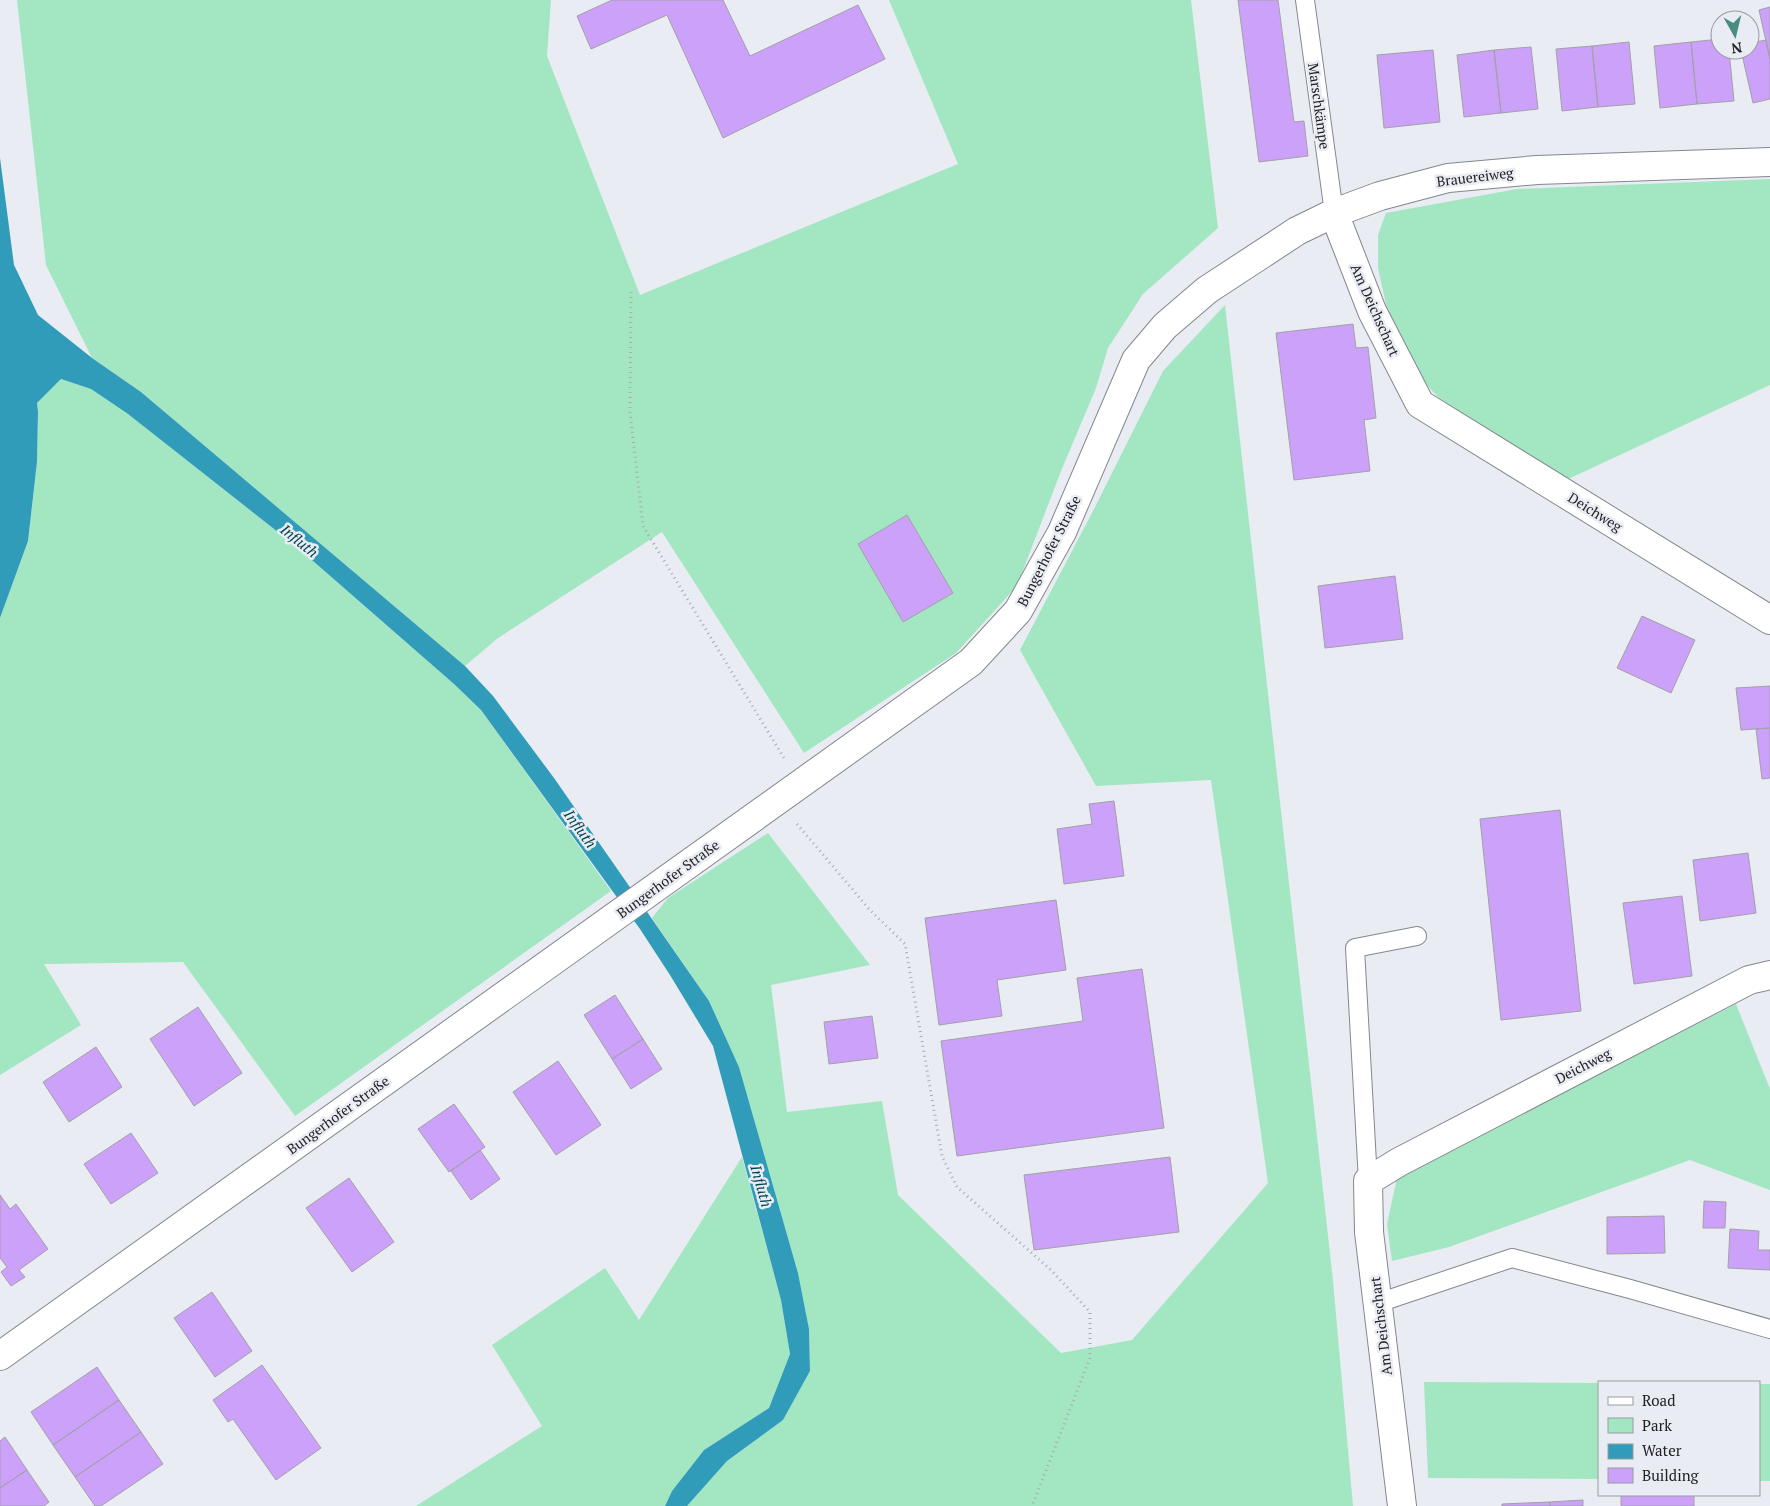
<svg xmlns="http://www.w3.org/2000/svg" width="1770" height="1506" viewBox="0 0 1770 1506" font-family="'PT Serif',serif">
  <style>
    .green { fill: #a3e6c2 }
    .water { fill: #309cb9 }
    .building { fill: #cca1f9; stroke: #a3a0a7 }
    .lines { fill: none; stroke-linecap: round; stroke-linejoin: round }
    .service-casing { stroke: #84878e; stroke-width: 20 }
    .minor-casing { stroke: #84878e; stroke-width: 30 }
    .path { stroke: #a9abb1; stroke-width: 3; stroke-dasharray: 1 4; stroke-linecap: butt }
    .service { stroke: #fff; stroke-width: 18 }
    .minor { stroke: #fff; stroke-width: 28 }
    .labels { text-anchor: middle; stroke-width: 5; stroke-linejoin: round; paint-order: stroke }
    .street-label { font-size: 14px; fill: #202124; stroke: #e9ecf3 }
    .water-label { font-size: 15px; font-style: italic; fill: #004251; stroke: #e9ecf3 }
  </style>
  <rect width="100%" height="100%" fill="#e9ecf3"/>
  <path class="green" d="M17,0H551L547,56L640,295L958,164L889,0H1191L1218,228L1143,294L1108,348L1096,388L1061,471L1017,586L956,653L804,753L662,532L498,638L465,666L141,392L92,358L46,265Z
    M1770,179V385L1564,481L1438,397L1418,376L1387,309L1378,268V235L1386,213L1517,189Z
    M1225,305L1333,1281L1353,1506H687L727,1461L783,1420L810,1371L809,1329L798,1273L739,1067L709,1001L652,918L668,898L768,833L870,965L771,985L787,1112L882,1101L898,1195L1061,1353L1132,1340L1268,1183L1211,780L1096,786L1020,650L1093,511L1163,371Z
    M61,379L91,389L128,414L297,547L454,684L481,710L611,891L295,1116L183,962L44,964L81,1025L0,1075V618L28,541L37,462L38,412L37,403Z
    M1736,1004L1770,1089V1190L1690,1160L1449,1247L1392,1261L1387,1224L1397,1178Z
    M742,1157L781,1300L790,1354L769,1408L704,1450L672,1491L665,1506H416L542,1426L492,1345L605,1268L639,1320Z
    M1424,1382L1599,1383V1479L1428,1478Z
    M1759,1384H1770V1481H1759Z"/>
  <path class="water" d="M0,158L14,265L38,315L92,358L141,392L465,666L493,696L554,778L709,1001L739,1067L798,1273L809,1329L810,1371L783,1420L727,1461L687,1506H665L672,1491L704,1450L769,1408L790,1354L781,1300L713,1046L670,975L640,929L481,710L454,684L297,547L128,414L91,389L61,379L37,403L38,412L37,462L28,541L0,618Z"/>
  <path class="building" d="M612,0H723L750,56L858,5L885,59L723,138L667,15L591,49L577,16Z
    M1238,0H1278L1294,122L1304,121L1308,156L1259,162Z
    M1770,7V59L1759,10Z
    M1720,39V50H1729L1734,101L1697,104L1691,42Z
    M1766,40L1770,59V99L1753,103L1741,50H1750V43Z
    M1629,42L1635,104L1598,107L1592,46Z
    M1691,42L1697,104L1660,108L1654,46Z
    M1592,46L1598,107L1562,111L1556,49Z
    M1531,47L1538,109L1501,113L1494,50Z
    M1433,50L1440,122L1384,128L1377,55Z
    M1494,50L1501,113L1464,117L1457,55Z
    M1353,324L1356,348L1368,347L1376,418L1364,420L1370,471L1294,480L1276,333Z
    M907,515L953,593L903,622L858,544Z
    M1395,576L1403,639L1325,648L1318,586Z
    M1642,616L1695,640L1671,693L1617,668Z
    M1770,686V728L1741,730L1736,688Z
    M1770,728V778L1762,779L1756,729Z
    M1114,801L1124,876L1064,884L1057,829L1092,824L1089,804Z
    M1560,810L1581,1011L1501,1020L1480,819Z
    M1748,853L1756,913L1700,921L1693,860Z
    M1682,896L1692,976L1634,984L1623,903Z
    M1056,900L1066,970L997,980L1002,1016L939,1025L925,918Z
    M1142,969L1164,1128L957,1156L941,1041L1083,1021L1077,978Z
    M615,995L643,1039L612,1059L584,1015Z
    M198,1007L242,1073L194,1106L150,1039Z
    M872,1016L878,1058L829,1064L824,1022Z
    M643,1039L662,1069L631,1089L612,1059Z
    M96,1047L122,1087L69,1122L43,1082Z
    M558,1061L601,1125L556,1155L513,1092Z
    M454,1104L485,1147L449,1172L418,1129Z
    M131,1133L158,1173L111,1204L84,1164Z
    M480,1150L500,1179L471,1200L451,1171Z
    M1170,1157L1179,1232L1034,1250L1024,1175Z
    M349,1178L394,1242L352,1272L306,1208Z
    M0,1195L10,1209L16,1204L48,1249L19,1270L25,1277L11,1286L1,1272L7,1267L0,1258Z
    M1704,1201L1726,1202L1725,1228H1703Z
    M1664,1216L1665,1253L1607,1254V1217Z
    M1730,1229L1759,1231L1758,1250H1770V1270L1728,1268Z
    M212,1292L252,1351L215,1377L174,1318Z
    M262,1365L321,1448L276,1480L233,1419L228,1422L213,1400Z
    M97,1367L119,1400L53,1445L31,1412Z
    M119,1400L141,1432L75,1477L53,1445Z
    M141,1432L163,1464L101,1506H95L75,1477Z
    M5,1437L27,1470L0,1488V1441Z
    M27,1470L49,1502L44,1506H0V1488Z
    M1621,1495H1694V1506H1621Z
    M1583,1500V1506H1550V1502Z
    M1550,1502V1506H1502V1504Z"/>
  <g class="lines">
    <g class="service-casing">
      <path id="service" d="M1305,0L1334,213
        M1368,1181L1355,948L1417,936
        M1378,1303L1512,1258L1630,1289L1770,1329"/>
    </g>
    <g class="minor-casing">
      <path id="minor" d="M1334,213L1372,311L1420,404L1770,620
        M0,1356L971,662L1018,611L1062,532L1136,360L1165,326L1207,290L1297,231L1334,213L1380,196L1448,178L1537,170L1770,162
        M1402,1506L1369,1232L1368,1181L1399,1162L1749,980L1770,975"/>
    </g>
    <path class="path" d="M631,292L630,412L643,526L784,758
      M797,824L869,909L905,944L942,1156L957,1187L1052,1271L1090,1312V1358L1032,1506"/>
    <use href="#service" class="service"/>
    <use href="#minor" class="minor"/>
  </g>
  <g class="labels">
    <g class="street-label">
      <text transform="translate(1319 106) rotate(82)" y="5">Marschkämpe</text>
      <text transform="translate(1475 177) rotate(-7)" y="5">Brauereiweg</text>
      <text transform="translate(1375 310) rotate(66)" y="5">Am Deichschart</text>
      <text transform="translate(1595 512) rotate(32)" y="5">Deichweg</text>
      <text transform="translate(1049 551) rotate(-63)" y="5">Bungerhofer Straße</text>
      <text transform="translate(668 879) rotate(-36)" y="5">Bungerhofer Straße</text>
      <text transform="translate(1583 1066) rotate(-27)" y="5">Deichweg</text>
      <text transform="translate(338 1115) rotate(-36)" y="5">Bungerhofer Straße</text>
      <text transform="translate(1381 1326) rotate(-97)" y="5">Am Deichschart</text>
    </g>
    <g class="water-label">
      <text transform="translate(299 541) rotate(39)" y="5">Influth</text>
      <text transform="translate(580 829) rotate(54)" y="5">Influth</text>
      <text transform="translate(761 1186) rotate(74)" y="5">Influth</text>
    </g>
  </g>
  <rect x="1598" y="1381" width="162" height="115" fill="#e9ecf3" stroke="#999ba0"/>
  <rect x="1608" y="1397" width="25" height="8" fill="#ffffff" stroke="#999ba0"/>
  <text x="1642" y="1406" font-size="15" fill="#202124">Road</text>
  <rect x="1608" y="1418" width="25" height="15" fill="#a3e6c2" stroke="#999ba0"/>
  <text x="1642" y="1431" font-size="15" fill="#202124">Park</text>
  <rect x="1608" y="1444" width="25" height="15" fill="#309cb9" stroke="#999ba0"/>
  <text x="1642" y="1456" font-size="15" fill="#202124">Water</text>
  <rect x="1608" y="1468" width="25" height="15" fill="#cca1f9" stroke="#999ba0"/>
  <text x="1642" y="1481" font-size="15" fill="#202124">Building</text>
  <g transform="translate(1735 35) rotate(172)"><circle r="24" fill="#e9ecf3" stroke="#999ba0"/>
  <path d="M0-4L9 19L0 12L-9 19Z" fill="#488c82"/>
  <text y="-8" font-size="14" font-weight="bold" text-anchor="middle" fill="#202124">N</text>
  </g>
</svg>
